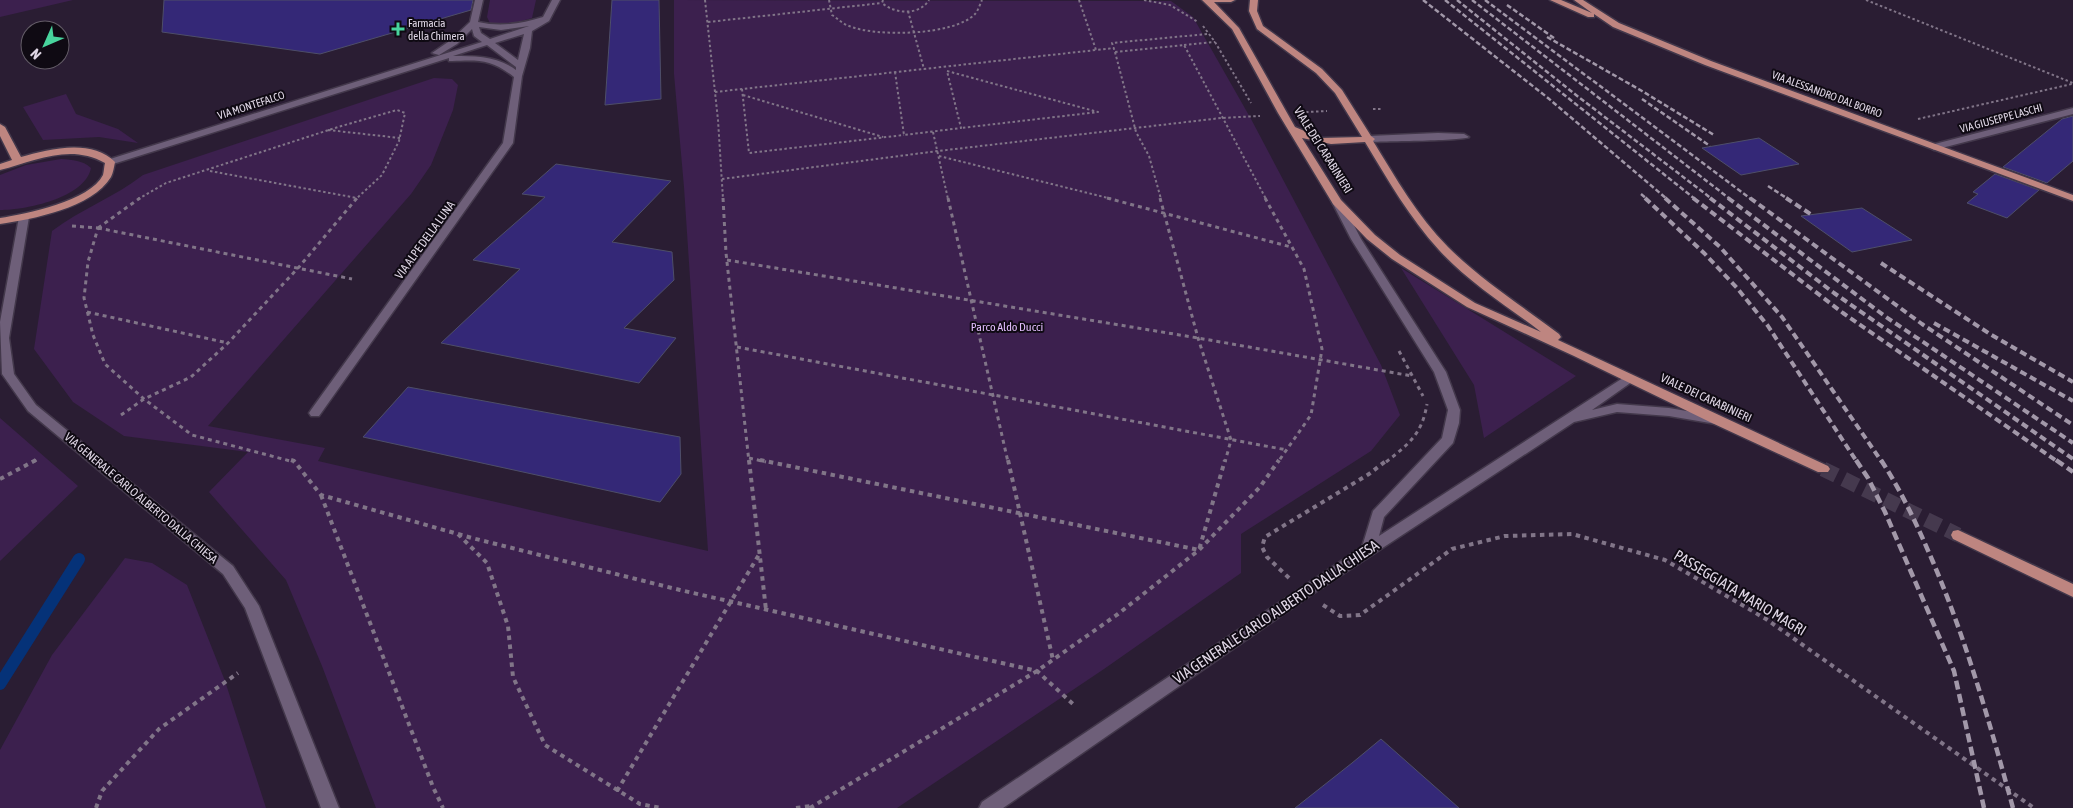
<svg xmlns="http://www.w3.org/2000/svg" width="2073" height="808" viewBox="0 0 2073 808" font-family="'Asap Condensed',sans-serif">
  <style>
    .green { fill: #3c204e }
    .lines { fill: none; stroke-linecap: round; stroke-linejoin: round }
    .stream { stroke: #053278; stroke-width: 12 }
    .building { fill: #342877; stroke: #4e4e69 }
    .major-tunnel { stroke: #45394e; stroke-width: 15; stroke-dasharray: 15 8; stroke-linecap: butt }
    .minor-casing { stroke: #43384b; stroke-width: 3 }
    .major-casing { stroke: #43384b; stroke-width: 3 }
    .path-far2 { stroke: #817588; stroke-width: 2; stroke-dasharray: 2.5 2.5; stroke-linecap: butt }
    .path-far1 { stroke: #817588; stroke-width: 3; stroke-dasharray: 4 4; stroke-linecap: butt }
    .path { stroke: #817588; stroke-width: 4; stroke-dasharray: 4.5 4.5; stroke-linecap: butt }
    .minor { fill: #6e5f79; fill-rule: evenodd }
    .major { fill: #be8580; fill-rule: evenodd }
    .rail-far2 { stroke: #a298a9; stroke-width: 2.5; stroke-dasharray: 5 2.5; stroke-linecap: butt }
    .rail-far1 { stroke: #a298a9; stroke-width: 4; stroke-dasharray: 7 4; stroke-linecap: butt }
    .rail { stroke: #a298a9; stroke-width: 4.5; stroke-dasharray: 9 4.5; stroke-linecap: butt }
    .poi-dot { fill: #48d49d; stroke: #0f0a13; stroke-width: 2 }
    .labels { text-anchor: middle; stroke-width: 4; stroke-linejoin: round; paint-order: stroke }
    .far-poi-label { font-size: 11px; fill: #e0d7e6; stroke: #0f0a13; text-anchor: start }
    .far-street-label { font-size: 11px; fill: #e0d7e6; stroke: #0f0a13 }
    .street-label { font-size: 12px; fill: #e0d7e6; stroke: #0f0a13 }
    .park-label { font-size: 12px; fill: #e3befe; stroke: #0f0a13 }
    .near-street-label { font-size: 15px; fill: #e0d7e6; stroke: #0f0a13 }
  </style>
  <rect width="100%" height="100%" fill="#2a1d33"/>
  <path class="green" d="M0,0H73L0,17Z
    M490,0H536L532,18C518,22 505,26 490,23L487,17Z
    M674,0L1171,1L1193,17L1251,119L1381,365L1400,415L1371,451L1241,534V573L1104,669L897,808H376L322,666L286,580L209,492L248,452L124,436L73,402L34,349L52,231C81,209 115,197 143,175L434,78L452,79L458,85L453,110L431,165L411,194L208,426L325,448L318,461L708,551L684,187L674,74Z
    M66,94L76,114L118,129L138,143L99,137L43,140L23,107Z
    M61,159C73,160 82,160 91,168C85,198 26,210 0,210V175L26,165Z
    M1401,268L1576,376L1484,438L1474,385Z
    M0,418L78,486L0,561Z
    M125,558L152,563L187,585L225,681L266,808H0V750L52,655Z"/>
  <g class="lines">
    <path class="stream" d="M0,684L79,559"/>
  </g>
  <path class="building" d="M164,0H473L471,10L320,54L162,32Z
    M612,0H659L661,99L605,105Z
    M2073,116V161L2047,183L2003,167L2062,119Z
    M1759,138L1799,164L1741,175L1702,148Z
    M556,164L671,181L612,242L672,252L674,280L624,328L676,338L639,383L441,343L520,269L473,260L545,197L522,194Z
    M1995,174L2039,190L2007,218L1967,203L1978,194L1973,192Z
    M1862,208L1912,240L1852,252L1801,216Z
    M408,387L680,437L681,474L660,502L363,437Z
    M1381,739L1459,808H1295L1352,763Z"/>
  <g class="lines">
    <path class="major-tunnel" d="M1823,469L1958,535"/>
    <g class="minor-casing">
      <path id="minor" d="M475,0H483L478,22C500,27 521,24 543,17L552,0H560L549,21L532,31L530,48L522,76L513,143L319,416H311L309,413L311,410L503,143L514,77C491,59 479,60 452,61H449V58L113,164H107L105,162L107,160L482,42L474,36L472,29L457,44L439,55L432,53L451,40L470,22ZM529,26L490,39L481,33L479,27L501,30ZM524,34L518,60L495,43ZM487,45L516,67V70C497,56 476,56 453,56Z
        M2073,108V114L1934,150L1929,147L1931,145Z
        M1438,133L1464,134L1469,137C1464,141 1383,141 1370,142L1365,139L1370,136Z
        M1337,199L1342,202L1361,239L1446,372L1460,410L1459,423L1453,443L1384,517L1379,536L1626,376H1634L1636,379L1592,410L1617,404L1669,408L1716,416L1722,420L1716,424L1669,416L1617,412L1574,422L1311,595L1003,808H979L982,802L1362,547L1373,511L1442,438L1448,410L1434,372L1351,239L1332,202Z
        M24,214L29,217L9,338L14,374L36,405L233,566L259,606L339,808H321L245,608L223,574L28,411L2,374L0,322L19,217Z"/>
    </g>
    <g class="major-casing">
      <path id="major" d="M1202,0H1235L1231,2H1214L1239,28L1295,127L1321,138L1362,137L1335,93L1316,73L1257,29L1249,11L1250,0H1258L1257,11L1263,26L1322,69L1342,90L1371,136L1375,139L1373,141C1396,178 1417,216 1448,247C1481,280 1522,306 1559,334L1561,337L1558,340L1828,466L1830,469L1828,472H1818L1712,423L1574,356L1467,307L1392,259L1367,239L1333,204L1278,113L1232,29ZM1302,138L1331,144L1365,142C1388,180 1409,217 1439,250C1468,282 1507,306 1541,332L1475,303L1400,255L1375,235L1341,200Z
        M1550,0H1561L1592,13L1574,0H1583L1619,23L1711,61L2073,195V201L1705,65L1613,27L1594,14V17H1588Z
        M0,124L5,127L21,157C48,149 92,138 115,162C114,167 113,173 111,177C92,208 33,219 0,224V218C26,214 90,201 103,175C104,171 104,167 105,163C70,143 35,161 0,170V164L12,160L0,136Z
        M1958,530L2073,584V597L1953,539L1951,535L1953,531Z"/>
    </g>
    <path class="path-far2" d="M705,0L718,120L723,199
      M829,0L832,15C838,19 843,24 849,26C875,37 954,36 975,14C978,11 980,4 982,0
      M883,0L882,3C895,14 919,16 929,0
      M1079,0L1096,50L1114,48
      M1144,0L1170,5L1198,22
      M1866,0L2073,83
      M908,11L924,69
      M708,22L882,3
      M1203,26L1215,42L1251,103
      M1207,34L1112,43L1115,52L1184,45L1266,199
      M1184,45L1215,42
      M1115,52L1136,132L1149,156L1161,199
      M947,71L1098,112L961,128
      M895,72L904,135L961,128L947,71
      M742,89L749,153L904,135
      M715,92L1096,50
      M743,95L883,137
      M1373,109H1381
      M1306,112L1327,111
      M1918,119L2072,84
      M328,130L400,138
      M933,132L948,199
      M939,156L1112,199
      M210,171L357,198
      M722,179L938,151L1221,118L1260,116
      M138,199L166,183L338,127L397,110L405,113L399,141L382,175L356,199"/>
    <path class="path-far1" d="M723,198L726,253L749,462
      M948,198L1008,462
      M1107,198L1291,247
      M1160,198L1198,338L1231,440L1225,462
      M1265,198L1304,269L1322,349L1311,415L1278,462
      M72,226L98,228L88,262L84,298L93,335L105,364L144,399L192,435L294,462
      M98,228L140,198
      M98,228L352,279
      M727,260L1198,338L1412,376
      M87,312L228,343
      M737,347L1287,450
      M1399,351L1423,396
      M121,415L144,399L191,377L228,343L299,267L357,198
      M749,458L766,462
      M33,462L38,459
      M1386,462C1409,444 1422,434 1427,404"/>
    <path class="path" d="M291,460L294,461L321,495L472,538L680,590L1037,671L1073,704
      M749,460L766,610
      M760,460L1199,550L1225,460
      M1008,460L1053,660
      M0,479L36,460
      M321,495L433,787L443,808
      M458,534L487,563L508,626L513,677L545,745L640,804L661,808
      M1289,578L1267,557L1262,547L1265,537L1369,474L1387,460
      M1323,605L1340,616L1360,615L1452,549L1505,536L1572,534L1665,560L1766,619L2034,808
      M617,791L760,553
      M96,808L102,791L159,729L238,673
      M796,808L811,806
      M810,808L1037,671L1118,614L1199,550L1260,487L1279,460"/>
    <use href="#minor" class="minor"/>
    <use href="#major" class="major"/>
    <path class="rail-far2" d="M1423,0L1548,98L1667,199
      M1445,0L1695,199
      M1457,0L1576,95L1712,199
      M1472,0L1730,199
      M1485,0L1751,199
      M1507,5L1554,38
      M1547,37L1642,91L1714,135
      M1642,99L1710,146
      M1768,186L1788,199
      M1641,194L1647,199"/>
    <path class="rail-far1" d="M1645,198L1705,254L1737,288L1768,326L1857,462
      M1665,198L1720,247L1782,317L1882,462
      M1693,198L1843,313L2058,462
      M1710,198L1834,293L2073,459
      M1728,198L1886,317L2073,443
      M1750,198L1922,324L2073,425
      M1786,198L1812,215
      M1881,263L1990,334L2073,382
      M1934,323L2073,401"/>
    <path class="rail" d="M1856,460L1868,478L1885,512L1954,671L1984,808
      M1881,460C1902,492 1918,527 1933,562C1967,642 1990,724 2013,808
      M2056,460L2073,472"/>
  </g>
  <path class="poi-dot" d="M395.5 21.5h5v5h5v5h-5v5h-5v-5h-5v-5h5z"/>
  <g class="labels">
    <g class="far-poi-label">
      <text x="408" y="27">Farmacia<tspan x="408" dy="13">della Chimera</tspan></text>
    </g>
    <g class="far-street-label">
      <text transform="translate(1827 94) rotate(20)" y="4">VIA ALESSANDRO DAL BORRO</text>
      <text transform="translate(251 105) rotate(-18)" y="4">VIA MONTEFALCO</text>
      <text transform="translate(2001 118) rotate(-15)" y="4">VIA GIUSEPPE LASCHI</text>
    </g>
    <g class="street-label">
      <text transform="translate(1323 150) rotate(58)" y="4">VIALE DEI CARABINIERI</text>
      <text transform="translate(425 240) rotate(-54)" y="4">VIA ALPE DELLA LUNA</text>
      <text transform="translate(1706 398) rotate(25)" y="4">VIALE DEI CARABINIERI</text>
      <text transform="translate(141 498) rotate(40)" y="4">VIA GENERALE CARLO ALBERTO DALLA CHIESA</text>
    </g>
    <g class="park-label">
      <text x="1007" y="331">Parco Aldo Ducci</text>
    </g>
    <g class="near-street-label">
      <text transform="translate(1740 593) rotate(31)" y="5">PASSEGGIATA MARIO MAGRI</text>
      <text transform="translate(1276 612) rotate(-34)" y="5">VIA GENERALE CARLO ALBERTO DALLA CHIESA</text>
    </g>
  </g>
  <g transform="translate(45 45) rotate(225)"><circle r="24" fill="#0f0a13" stroke="#635c67"/>
  <path d="M0-4L9 19L0 12L-9 19Z" fill="#48d49d"/>
  <text y="-8" font-size="14" font-weight="bold" text-anchor="middle" fill="#e0d7e6">N</text>
  </g>
</svg>
